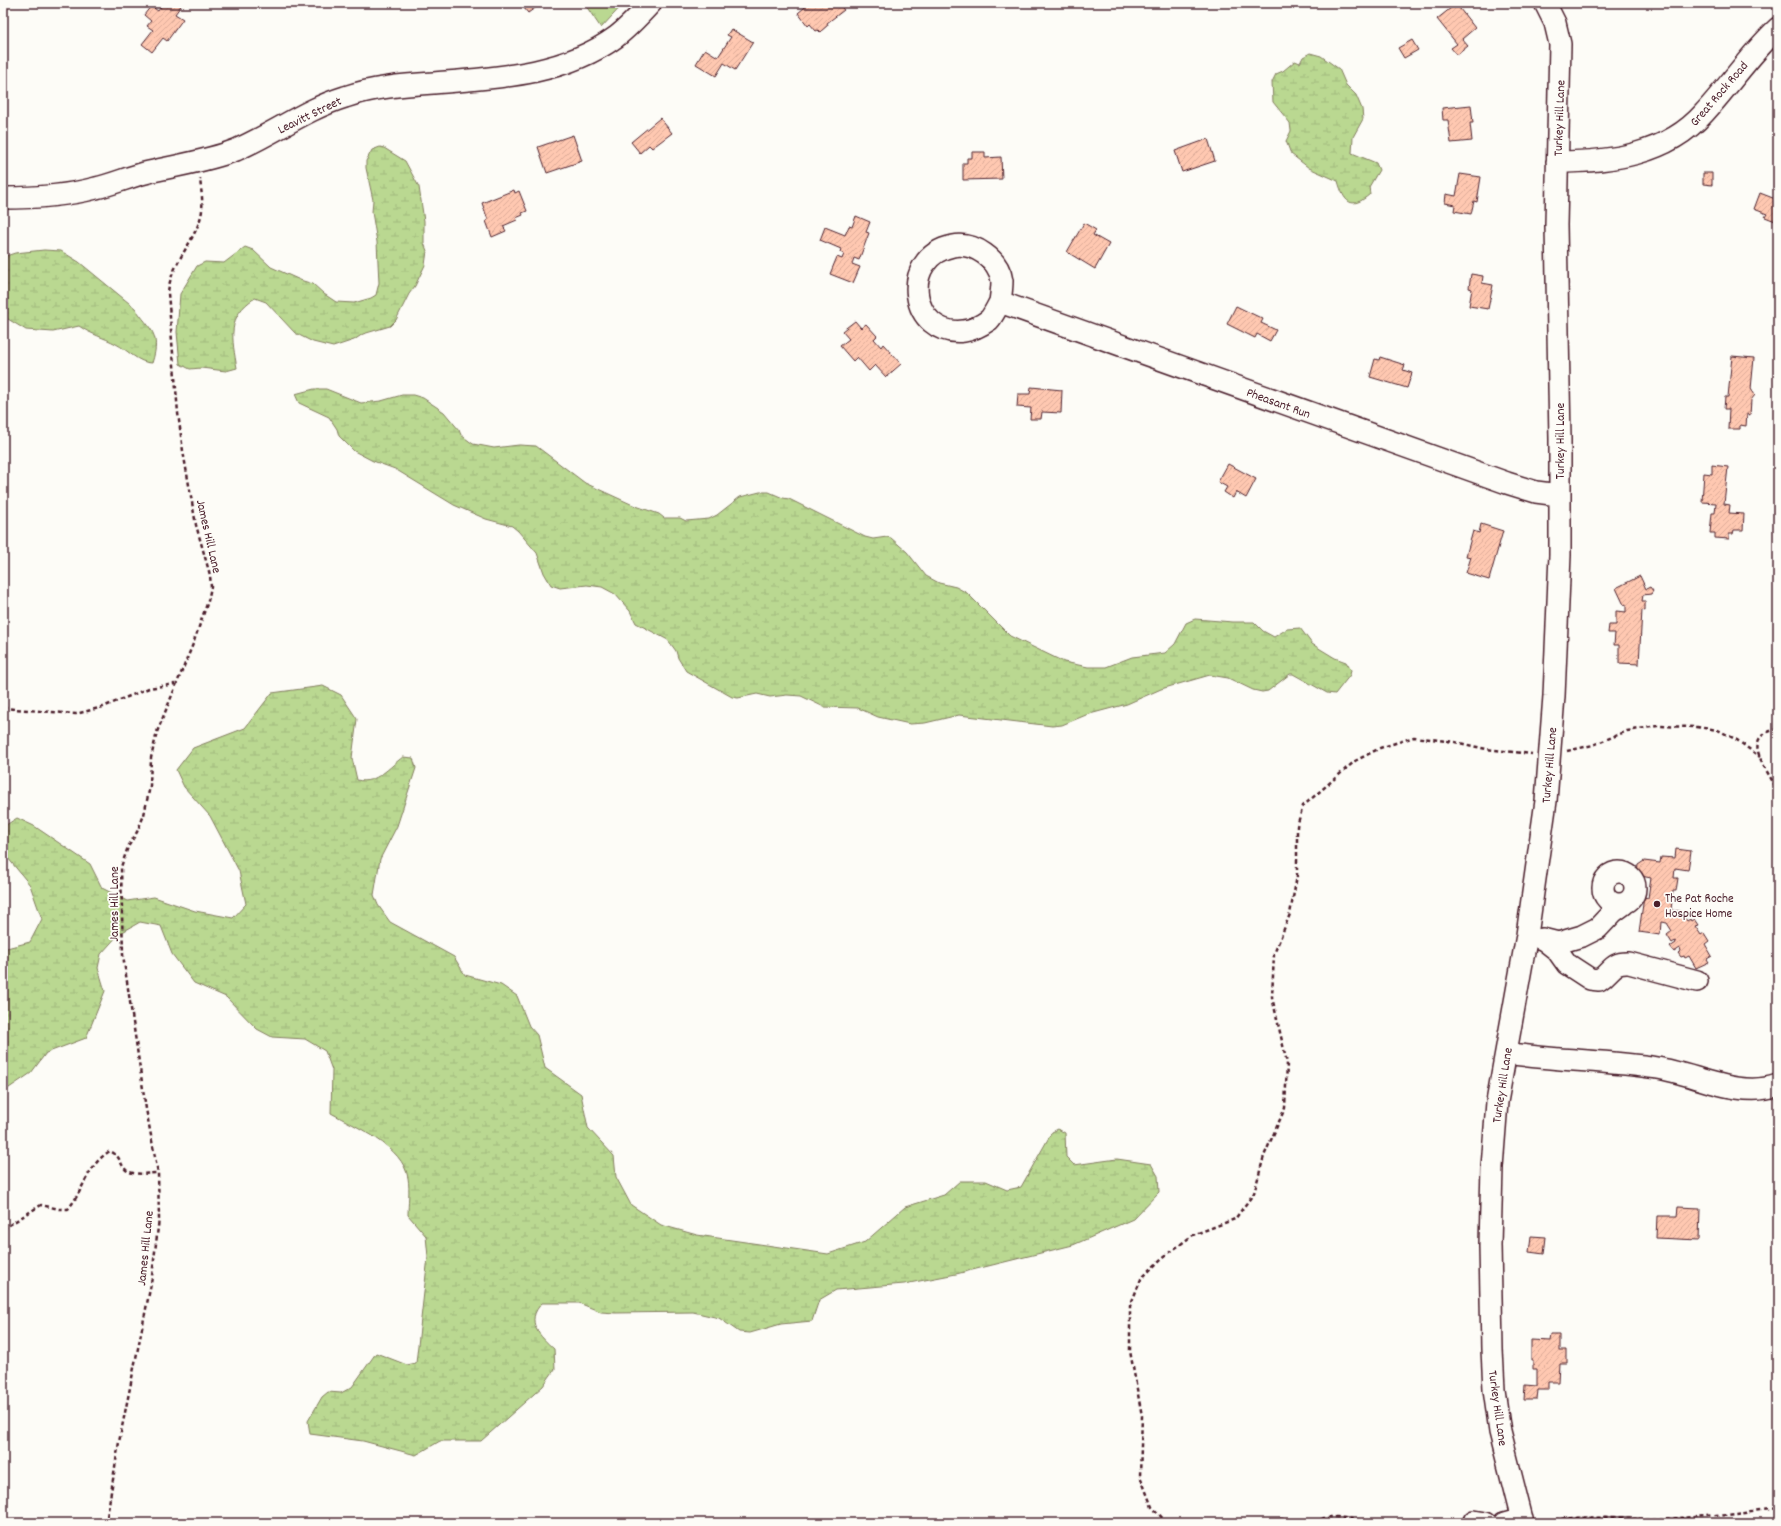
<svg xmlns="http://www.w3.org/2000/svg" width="1781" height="1526" viewBox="0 0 1781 1526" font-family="Dekko,sans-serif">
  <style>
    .grass { fill: url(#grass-tufts); stroke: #827c5e }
    .wetland { fill: url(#wetland-marsh); stroke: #827c5e }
    .building { fill: url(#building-hatch); stroke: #4a1f2b }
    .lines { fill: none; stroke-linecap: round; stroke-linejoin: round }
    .minor-casing { stroke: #4a1f2b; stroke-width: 24 }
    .path { stroke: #4a1f2b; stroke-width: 2.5; stroke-dasharray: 4 3; stroke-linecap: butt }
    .minor { stroke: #fdfcf7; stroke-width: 21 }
    .poi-dot { fill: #4a1f2b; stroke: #fdfcf7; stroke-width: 1.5 }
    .labels { text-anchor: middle; stroke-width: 3.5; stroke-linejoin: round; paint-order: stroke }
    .street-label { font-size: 13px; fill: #4a1f2b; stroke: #fdfcf7 }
    .poi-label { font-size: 13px; fill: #4a1f2b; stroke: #fdfcf7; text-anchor: start }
  </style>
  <defs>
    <pattern id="grass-tufts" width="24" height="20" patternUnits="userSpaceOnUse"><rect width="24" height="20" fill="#bad891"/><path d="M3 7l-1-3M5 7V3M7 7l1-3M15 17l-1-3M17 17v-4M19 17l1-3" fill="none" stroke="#a1b97d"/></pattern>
    <pattern id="wetland-marsh" width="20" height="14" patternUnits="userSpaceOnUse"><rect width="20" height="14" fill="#bad891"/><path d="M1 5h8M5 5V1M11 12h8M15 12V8" fill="none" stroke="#a1b97d"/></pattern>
    <pattern id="building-hatch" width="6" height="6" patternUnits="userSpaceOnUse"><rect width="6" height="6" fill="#ffc8b1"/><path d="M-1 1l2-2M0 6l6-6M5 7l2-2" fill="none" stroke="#dcab98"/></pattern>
  </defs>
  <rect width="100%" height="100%" fill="#fdfcf7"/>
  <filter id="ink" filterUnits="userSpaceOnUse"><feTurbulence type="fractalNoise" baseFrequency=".025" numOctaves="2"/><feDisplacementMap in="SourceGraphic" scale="8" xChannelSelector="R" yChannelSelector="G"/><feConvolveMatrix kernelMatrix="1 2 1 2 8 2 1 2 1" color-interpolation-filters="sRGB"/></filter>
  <g filter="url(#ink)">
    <path class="grass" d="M584,3H624L601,28Z"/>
    <path class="wetland" d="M1310,53L1321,56L1339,69L1346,85L1356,95L1362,109L1363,119L1353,137L1352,153L1376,163L1379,170L1369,187L1370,194C1351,211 1344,202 1338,181L1309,168L1291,154L1286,141L1291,131L1290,123L1273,102L1272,82L1276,74L1283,71L1295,61L1300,63L1303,57Z
      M380,147L384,148L405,161L419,187L424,221V243L427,251L425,265L415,286L409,294L396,320L390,326L363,334L354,340L333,347L313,342L295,333L266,302L255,298C226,316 232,339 237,368L226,371L201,368L190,369L180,364L177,332L180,294L197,266L205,262L224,263L245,247L253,250L271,267L300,280L313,284L324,294L336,302L354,303L371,298L376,295L379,283L377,242L372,212L373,200L366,168V161L372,150Z
      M44,250L61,251L79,262L135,308C149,329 162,333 152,363C138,363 128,350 116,344C103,337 92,335 79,326L53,332L26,330L3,316V257L15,253Z
      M314,389H326L361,403L381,401L402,395H413L423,398L444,412L459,430L461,435L473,444L494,448L519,445L536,446L585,483L633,505L659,514L664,518H680L686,521L709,519L717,515L740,497L760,492H769L783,498L789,499L865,537L873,539L887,537L891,538L907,552L926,576L939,583L956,587L967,593L1010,636L1064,662L1088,667H1106L1132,657L1165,653L1175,644L1186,623L1195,619L1233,622H1254L1263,631L1274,637L1287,629L1300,628L1312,644L1335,658L1346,662L1351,670L1350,675L1335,694L1327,693L1293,674H1290L1268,691L1262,692L1253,690L1228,678L1210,675L1161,689L1127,704L1086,715L1062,725L1052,726L959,715L925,723L910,724L878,717L858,708L824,707L801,696L787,695L770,697L757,694L738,698L732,697L686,671L678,658L676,651L668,640L636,623L630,611L615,594L602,587L587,585L560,588L551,585L544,573L537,553L518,531L512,526L486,519L454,505L395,469L373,461L354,451L339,436L337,429L329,417L299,403L295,394Z
      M323,686L341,695L357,719L352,758L357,780C376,785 390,766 403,757L413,758L416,768L397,826L380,859L374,895L378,905L390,922L454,957L465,975L501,985L517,996L529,1026L537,1035L545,1068L581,1094L588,1128L614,1156L616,1177L631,1205L661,1225L697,1235L828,1254L865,1242L905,1207L944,1195L960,1181H986L1007,1190L1021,1187L1052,1132L1058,1129L1065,1133L1066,1157L1074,1165L1117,1159L1151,1164L1158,1176L1159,1192L1133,1219L1073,1245L956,1274L904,1284L836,1290L819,1300L812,1321L781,1324L750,1333L739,1332L719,1318L693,1312L615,1313L601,1312L579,1303H542C524,1322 540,1336 554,1349L555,1369L543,1386L481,1441H440L416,1455L363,1441L310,1434L308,1421L322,1397L328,1392L341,1393L352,1387L376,1353L407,1365L416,1363L428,1257L426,1236L408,1215C408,1204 410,1190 408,1178C403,1146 356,1127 331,1113L332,1070L325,1051L305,1039L272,1037L257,1029L226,997L194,983L172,954L161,926L140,922L119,934L101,954L98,968L105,991L86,1038L46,1053L31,1073L9,1088L3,1094V949L30,942L42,919L30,885L3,852V827L17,818L34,826L90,864L102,888L127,901L154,897L195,911L233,918L246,904L239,871L210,816L184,787L176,770L193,748L245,728L272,693Z"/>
    <path class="building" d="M160,3H183L175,14L183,19L167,41L163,38L152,52L142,44L153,30L147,26L151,21L144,15L151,6L158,11L162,5Z
      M520,3H542L528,13Z
      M810,3H838L844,10L827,23L828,25L820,32L818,30L816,31L810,24L808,26L798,13Z
      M1456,4L1475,28L1462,39L1468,46L1457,55L1451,48L1457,44L1437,19Z
      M731,29L753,42L735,70L724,63L716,76L696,64L705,49L718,57L731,37L727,35Z
      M1412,40L1418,50L1404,58L1398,48Z
      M1471,105L1473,123H1470L1472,141L1451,143L1448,120H1443L1442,108Z
      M660,118L672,133L652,148L649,145L640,153L631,142Z
      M573,135L582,161L547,173L538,147Z
      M1208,139L1215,161L1182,172L1175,151Z
      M972,152H985V158L1001,157L1002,179L963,180V163H967V158H972Z
      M1703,173H1712V185L1703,184Z
      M1460,174L1481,177L1477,202L1474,201L1471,214L1454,211L1455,205L1445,203L1446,194L1456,196Z
      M514,190L515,193L519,191L527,211L522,213L523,215L516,218L517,220L503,226L506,231L492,237L486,221L488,220L482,203Z
      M1760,193L1778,200V222L1765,217L1767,214L1754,209Z
      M856,216L870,222L866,232L869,233L859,260L854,258L852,264L860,267L853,283L830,274L837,257L842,259L844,254L840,252L841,249L820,240L825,227L845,235L849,226L852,227Z
      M1084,223L1096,230L1093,235L1109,244L1095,269L1067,252Z
      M1471,274L1483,276L1482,283L1493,285L1488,309L1469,306L1472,289L1469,288Z
      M1236,306L1263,319L1261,323L1276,330L1270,341L1257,334L1255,338L1227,324Z
      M855,321L861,328L866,324L877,336L874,339L881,347L883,344L901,364L886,377L875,365L869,371L857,357L853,361L840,346L849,339L842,331Z
      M1732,356L1754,358L1751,389L1755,395L1751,400L1750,415L1747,414L1746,426L1740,425V429H1728L1729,409H1724L1725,397H1728Z
      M1380,357L1405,365L1403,370L1412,373L1407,388L1370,377L1375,359L1379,360Z
      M1031,387L1062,390L1061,413L1042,412L1041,419H1030L1031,408L1017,407L1018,394H1030Z
      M1228,464L1256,479L1246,498L1236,492L1233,498L1224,492L1227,487L1218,482Z
      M1712,465L1728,467L1724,504L1730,505L1729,513L1744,514L1743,530H1734L1733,534H1729V539L1715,538V533H1710L1712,513H1715L1716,503L1702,502L1704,473L1712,474Z
      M1481,524L1503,531L1489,580L1466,573L1471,557L1466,556L1473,531L1479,533Z
      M1640,576L1646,589L1650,587L1653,591L1651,594L1643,595L1642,601H1645V611L1642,610L1639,664L1619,663V645H1614L1615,633H1608L1609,625H1616V611L1626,612V604L1624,605L1616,588Z
      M1676,849L1691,851L1688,870L1675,868L1674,878H1678L1676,891H1673L1671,910L1680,911L1687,921L1690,919L1691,921L1694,919L1698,925L1695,926L1701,935L1704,933L1709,941L1705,944L1712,956L1707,959L1709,962L1696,968L1689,956L1685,958L1684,956L1681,957L1678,953L1681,951L1680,948L1674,952L1670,947L1676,943L1675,941L1672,943L1667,935L1672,931L1667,923L1661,922L1660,935L1639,932L1644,897L1648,898L1651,878L1641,876L1638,874L1637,871L1638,865L1644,861L1660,863L1661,857L1675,858Z
      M1678,1207L1700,1208L1699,1240L1656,1238L1657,1216H1677Z
      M1531,1236L1546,1237L1544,1254L1529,1252Z
      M1551,1335H1560V1350H1566V1363H1559L1558,1382H1548V1390H1538L1537,1400H1524L1525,1385L1537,1386V1369H1533V1360H1531V1340L1550,1341Z"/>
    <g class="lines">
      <g class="minor-casing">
        <path id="minor" d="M1557,162C1610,162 1667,155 1704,113C1730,85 1750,54 1778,28
          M3,198C34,198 66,196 96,188C114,184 131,176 149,172C178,165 208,161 236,150C273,134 306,109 345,97C373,87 404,85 434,83C496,78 564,75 616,37C629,27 640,15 651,3
          M1000,302C1001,295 1002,288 1002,281C999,259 974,242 953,246C898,257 910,338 964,331C972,330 982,325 989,320C993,316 997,307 1000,302L1507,483L1536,492L1559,495
          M1603 888a16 16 0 1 1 32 0a16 16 0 1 1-32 0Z
          M1542,939L1558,943L1582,936L1598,928L1613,912L1624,904
          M1543,939L1557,950L1567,964L1590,979L1599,980C1612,972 1611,962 1629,963L1697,981
          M1506,1053C1556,1061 1607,1060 1657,1068C1696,1074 1739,1099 1778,1085
          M1474,1521L1486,1523
          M1504,1523L1522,1518
          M1523,1523L1500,1432L1494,1390L1492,1349L1490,1245L1492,1167L1497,1102L1527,935L1546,801L1554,696L1560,555V439L1556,225L1560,44L1555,23L1545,3"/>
      </g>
      <path class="path" d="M3,708L76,714L103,707L149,688L175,684
        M1778,729C1741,736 1763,763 1774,784L1778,787
        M1567,751L1593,745L1627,731L1657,726L1697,727L1718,730L1737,740L1760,757
        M3,1229L41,1205L59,1209H68C85,1189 86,1166 110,1151C121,1156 119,1163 126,1170C133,1176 149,1173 158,1173
        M106,1523L119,1442L151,1284L159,1219L158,1173L146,1109L123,955L121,867L128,847L137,832L144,815L150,786L151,758L157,732L193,644L208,601L211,587L210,575L196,525L183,451L178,413L168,293C170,265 194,243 201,216C204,204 201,191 200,178
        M1167,1523L1152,1507L1140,1476L1142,1416L1130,1351V1306L1141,1279L1162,1258L1193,1235L1235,1219L1254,1193L1264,1156L1285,1108L1287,1063L1272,997L1274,954L1290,914L1297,876V826L1303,806L1355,761L1380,748L1414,737L1455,742L1486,749L1532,754
        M1274,1523L1280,1519L1318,1521L1326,1517H1337L1378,1523
        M1541,1523C1576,1513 1615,1520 1650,1519C1693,1519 1736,1513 1778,1508"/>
      <use href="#minor" class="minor"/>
    </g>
  </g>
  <circle class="poi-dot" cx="1657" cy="904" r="4"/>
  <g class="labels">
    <g class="street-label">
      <text transform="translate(1718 93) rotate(-49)" y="5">Great Rock Road</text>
      <text transform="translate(309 114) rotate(-26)" y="5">Leavitt Street</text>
      <text transform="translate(1558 118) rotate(-88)" y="5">Turkey Hill Lane</text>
      <text transform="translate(1279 402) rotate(20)" y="5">Pheasant Run</text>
      <text transform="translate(1559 441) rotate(-90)" y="5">Turkey Hill Lane</text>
      <text transform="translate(210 536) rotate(77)" y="5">James Hill Lane</text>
      <text transform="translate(1548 765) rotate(-85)" y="5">Turkey Hill Lane</text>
      <text transform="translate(113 904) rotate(-90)" y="5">James Hill Lane</text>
      <text transform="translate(1501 1085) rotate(-81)" y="5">Turkey Hill Lane</text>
      <text transform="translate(144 1248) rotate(-84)" y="5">James Hill Lane</text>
      <text transform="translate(1499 1408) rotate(82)" y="5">Turkey Hill Lane</text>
    </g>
    <g class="poi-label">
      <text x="1665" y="902">The Pat Roche<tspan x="1665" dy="15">Hospice Home</tspan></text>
    </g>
  </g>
  <rect width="1781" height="1526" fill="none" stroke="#fdfcf7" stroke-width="16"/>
  <rect x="8" y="8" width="1765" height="1510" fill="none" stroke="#4a1f2b" stroke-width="1.5" filter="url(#ink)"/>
</svg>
